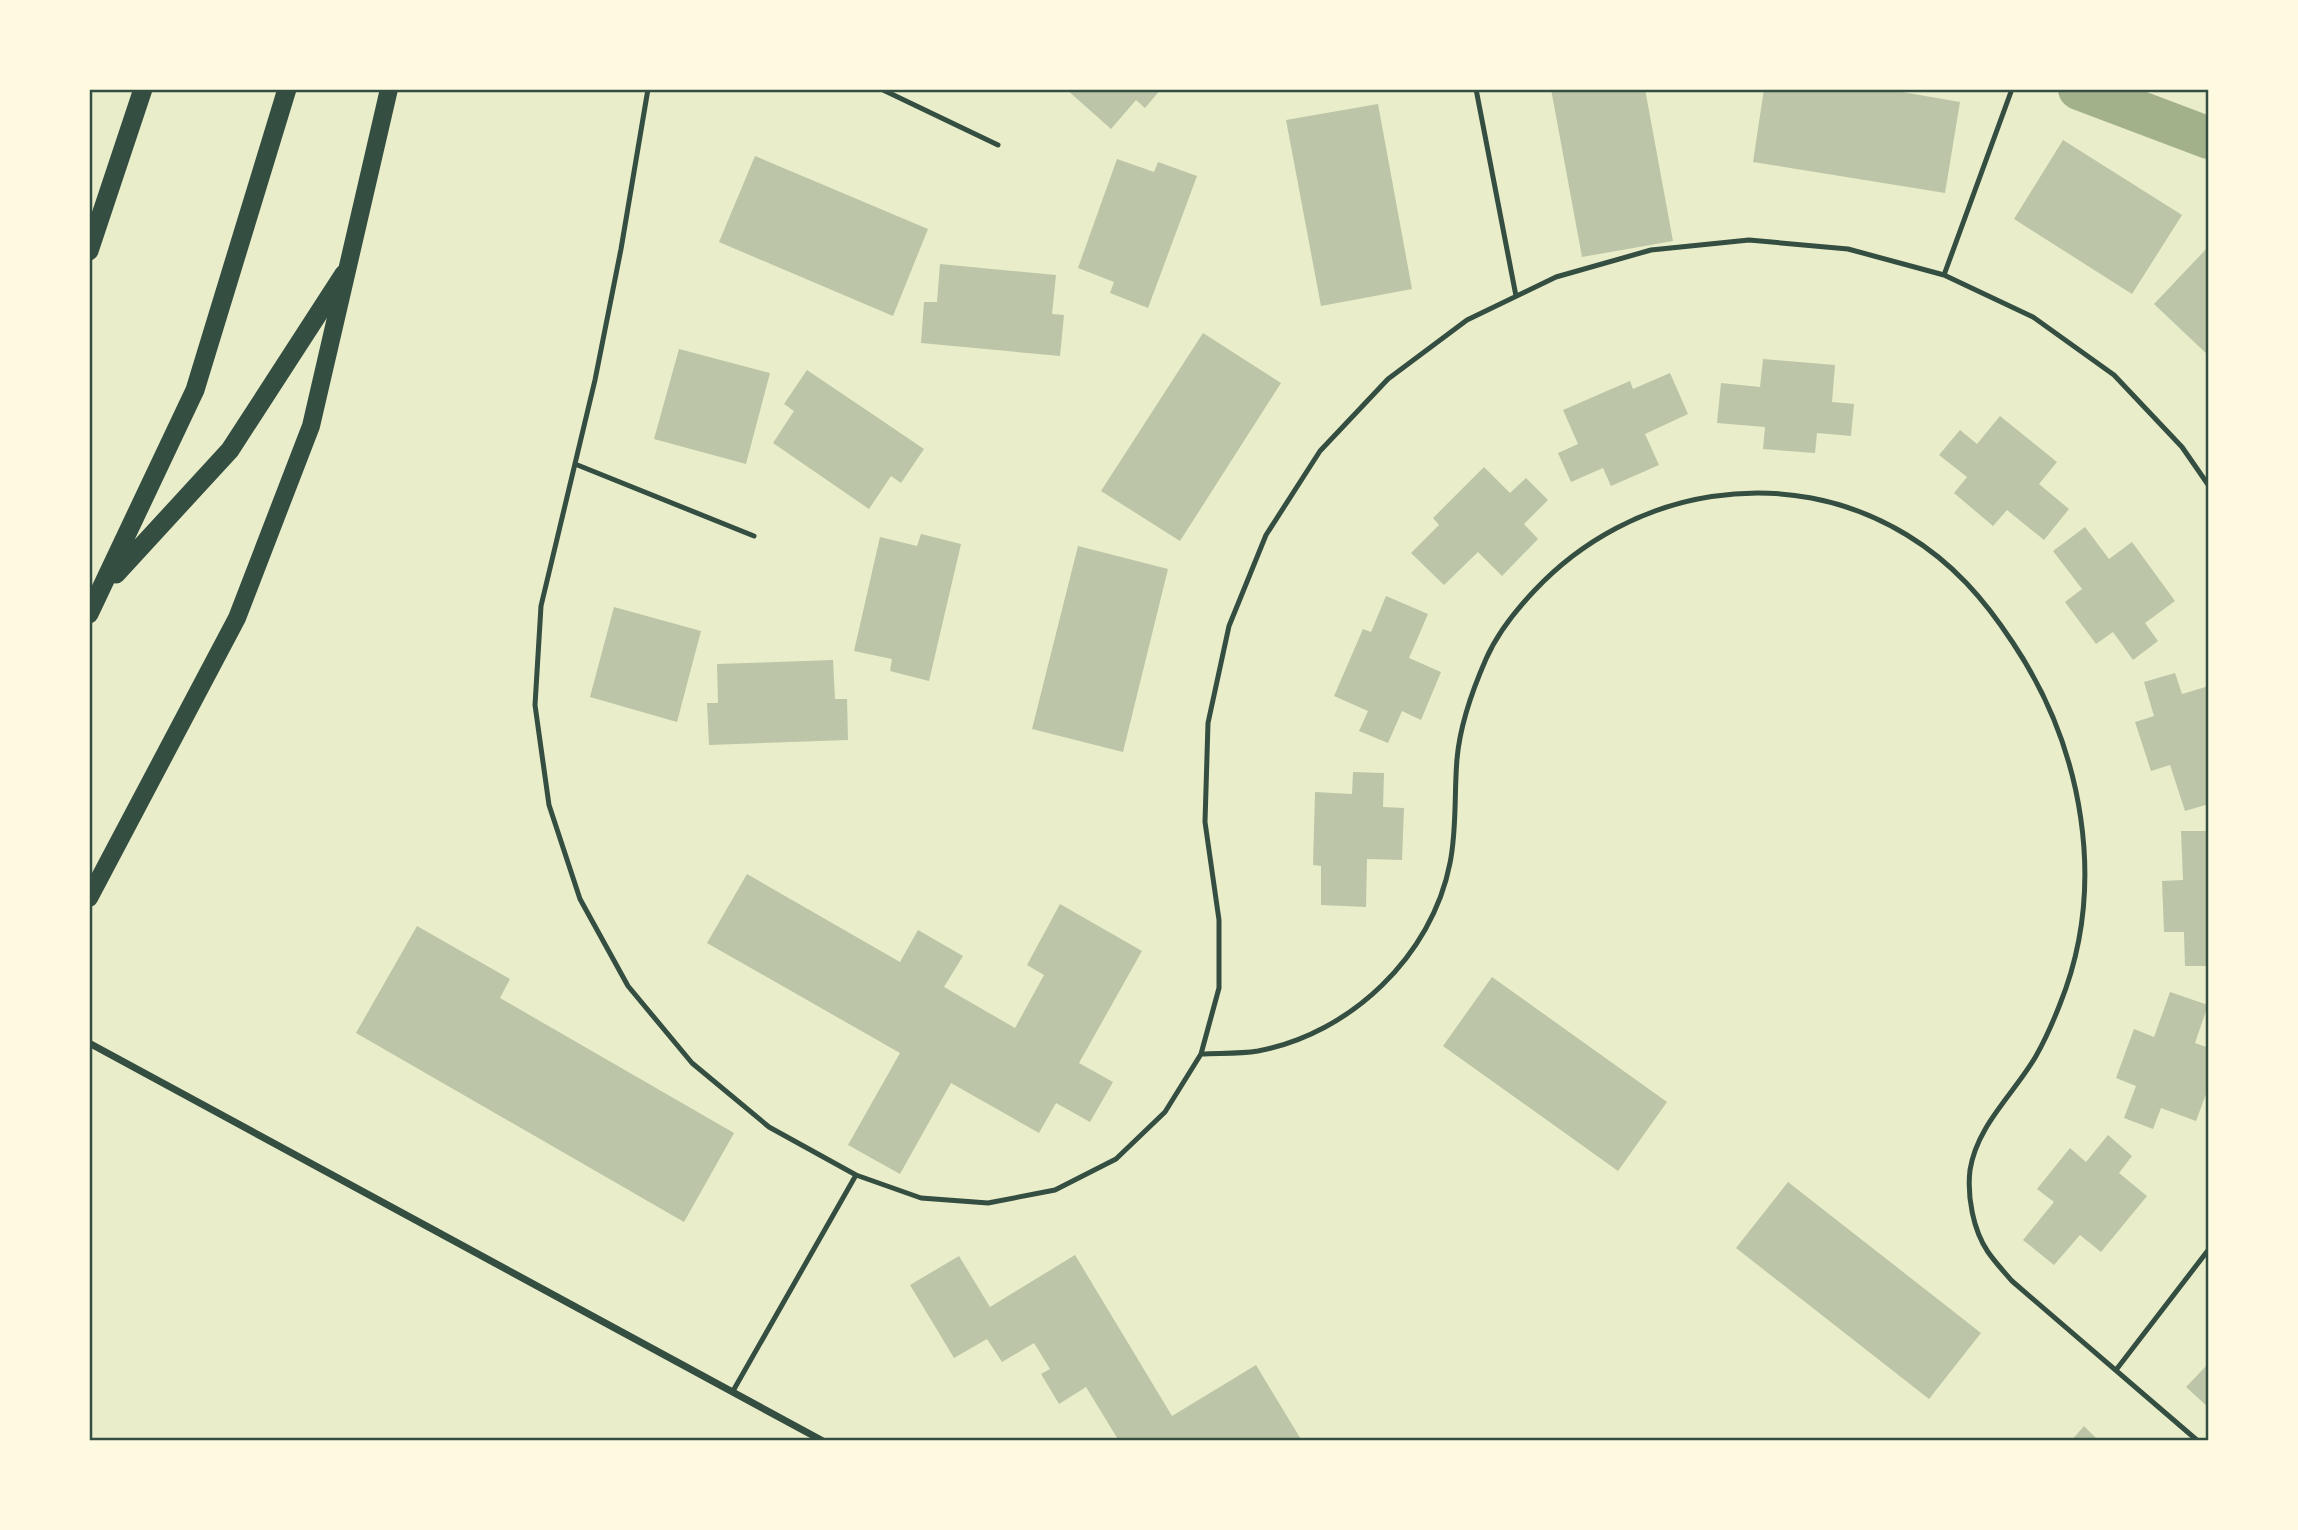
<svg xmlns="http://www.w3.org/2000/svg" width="2298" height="1530" viewBox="0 0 2298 1530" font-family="Jost,sans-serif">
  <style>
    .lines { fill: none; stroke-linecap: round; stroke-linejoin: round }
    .canal { stroke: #a3b18a; stroke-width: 42 }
    .building { fill: #bcc5a7 }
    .service { stroke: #344e41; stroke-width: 5 }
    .minor { stroke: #344e41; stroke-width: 7 }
    .primary { stroke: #344e41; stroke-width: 18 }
    .trunk { stroke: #344e41; stroke-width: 19 }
    .neatline { fill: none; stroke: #344e41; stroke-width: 2.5 }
  </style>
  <rect width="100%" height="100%" fill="#e9edc9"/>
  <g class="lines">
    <path class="canal" d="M2079,89L2209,138"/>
  </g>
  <path class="building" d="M1066,89H1161L1145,108L1136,100L1111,129Z
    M1551,89H1645L1673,241L1582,257Z
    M1764,89H1885L1960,102L1945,193L1753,162Z
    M1378,104L1412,289L1321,306L1286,120Z
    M2063,140L2182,215L2132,294L2014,219Z
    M755,156L928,229L893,316L719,242Z
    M1117,159L1154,172L1158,162L1197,176L1148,308L1110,293L1114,282L1078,268Z
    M2209,246V356L2154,304Z
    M940,264L1056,275L1052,314L1064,315L1060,356L921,343L924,302H937Z
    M1203,333L1281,383L1180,541L1101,491Z
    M679,349L770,373L746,464L654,439Z
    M1763,359L1835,365L1832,402L1854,404L1851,436L1817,433L1815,453L1763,449L1765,427L1717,423L1721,383L1760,387Z
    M807,370L924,449L901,483L891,476L869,509L773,443L794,411L784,404Z
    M1670,373L1688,414L1645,434L1659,465L1611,486L1603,468L1571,482L1558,453L1578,444L1563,410L1630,381L1633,389Z
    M2000,416L2057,462L2039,484L2069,509L2044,540L2007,510L1993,526L1954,493L1967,477L1939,455L1960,430L1977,444Z
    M1484,467L1510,493L1526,478L1548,500L1524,524L1538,539L1502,576L1478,552L1444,585L1411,553L1439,525L1433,518Z
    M2085,527L2109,559L2132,542L2175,601L2145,623L2158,641L2133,660L2113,632L2096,644L2065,602L2082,589L2053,551Z
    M921,534L961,544L929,681L890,671L892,659L854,651L880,537L917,546Z
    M1078,546L1168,569L1123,752L1032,729Z
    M1386,596L1428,614L1409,658L1441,672L1421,720L1402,711L1388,743L1359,731L1368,711L1334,696L1363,629L1371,632Z
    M614,607L701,631L677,722L590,697Z
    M833,660L835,699H847L848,740L709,745L707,703H718L717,664Z
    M2175,673L2182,694L2209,686V804L2185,811L2170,765L2151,771L2135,722L2154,716L2144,682Z
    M1353,772L1384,773L1383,807L1404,808L1402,860L1367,859L1366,907L1321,905V866L1313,865L1315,792L1352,794Z
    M2181,831H2209V966H2185L2184,932H2164L2162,881L2183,880Z
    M747,874L900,962L918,930L963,956L944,987L1015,1028L1044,975L1027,965L1060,904L1142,951L1079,1063L1113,1082L1090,1122L1056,1103L1039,1133L951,1083L900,1174L848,1145L900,1053L707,943Z
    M417,926L510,979L500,998L734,1133L684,1222L356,1033Z
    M1492,977L1667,1102L1618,1171L1443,1046Z
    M2170,992L2208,1005L2195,1043L2209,1048V1086L2196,1121L2161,1108L2153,1129L2124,1118L2136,1086L2116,1078L2134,1029L2154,1037Z
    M2108,1135L2132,1156L2119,1173L2147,1196L2101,1252L2080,1235L2054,1265L2023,1240L2054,1202L2037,1189L2070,1148L2086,1162Z
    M1788,1182L1981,1333L1929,1399L1736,1248Z
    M1075,1255L1172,1416L1256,1365L1302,1441H1119L1086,1387L1059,1404L1041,1374L1050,1369L1034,1343L1002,1362L987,1339L954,1358L910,1285L959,1256L990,1307Z
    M2209,1363V1408L2186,1387Z
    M2084,1426L2099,1441H2071Z"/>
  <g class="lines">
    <path class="service" d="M648,89L621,249L595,380L541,606L535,705L549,805L580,899L628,986L692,1063L769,1127L856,1175L921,1198L988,1203L1055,1190L1116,1159L1165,1112L1201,1054L1219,988V920L1205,822L1208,723L1229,626L1266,535L1320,451L1388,379L1467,320L1556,277L1651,250L1749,240L1848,249L1944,275L2033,317L2114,375L2182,447L2209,486
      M881,89L998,145
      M1476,89L1516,296
      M1944,275L2012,89
      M575,464L754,536
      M1201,1054C1219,1053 1239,1054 1258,1051C1350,1034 1432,956 1450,863C1457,829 1454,794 1457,759C1460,724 1472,691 1486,659C1497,634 1516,610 1535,590C1631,488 1786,461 1907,535C1953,563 1984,599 2013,643C2083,748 2108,885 2060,1004C2053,1022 2045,1040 2036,1056C2014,1094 1977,1125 1970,1170C1967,1196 1973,1230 1988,1252C1995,1262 2004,1272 2012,1281L2198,1441
      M2116,1370L2209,1249
      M733,1391L856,1175"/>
    <path class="minor" d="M89,1043L823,1441"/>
    <path class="primary" d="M89,898L237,618L311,426L389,89"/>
    <path class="trunk" d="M89,251L143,89
      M116,574L230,450L344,274
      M89,614L195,390L287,89"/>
  </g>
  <rect width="2298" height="1530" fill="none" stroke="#fefae0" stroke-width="182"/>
  <rect x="91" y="91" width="2116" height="1348" class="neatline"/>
</svg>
